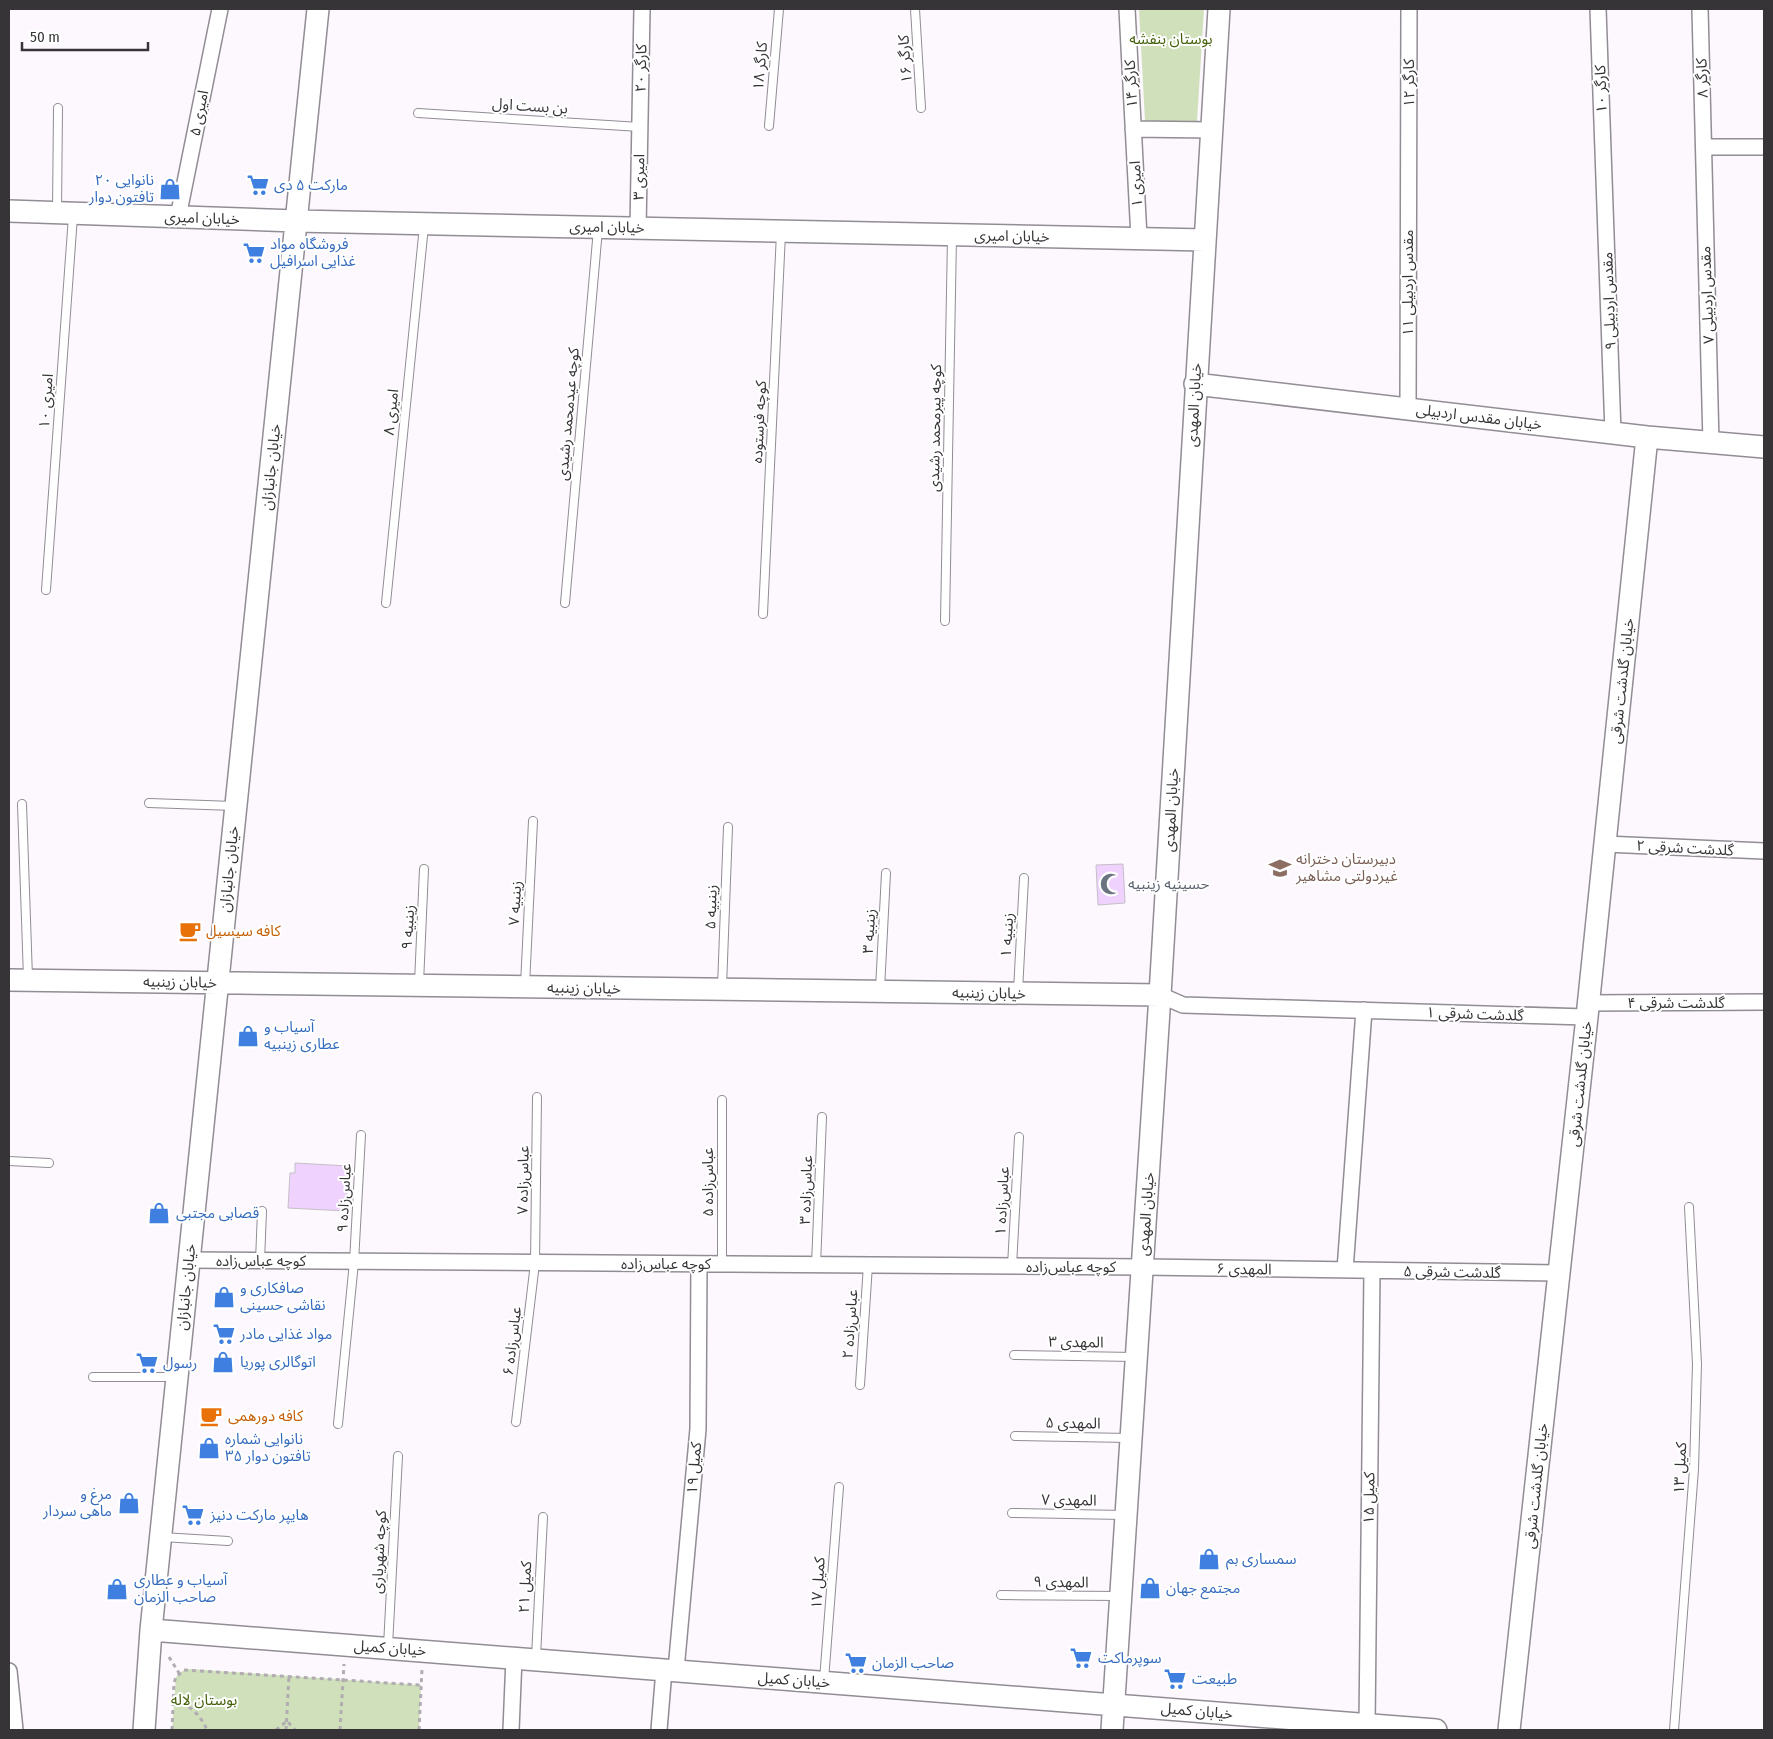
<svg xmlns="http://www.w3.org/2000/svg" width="1773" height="1739" viewBox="0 0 1773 1739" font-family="'Fira Sans Condensed','Noto Sans Arabic',sans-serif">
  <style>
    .green { fill: #cfe0bb }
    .building { fill: #efd2fd; stroke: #c5bfc8 }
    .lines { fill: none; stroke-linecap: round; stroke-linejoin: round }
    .lane-casing { stroke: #928c95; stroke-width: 10 }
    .street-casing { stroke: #928c95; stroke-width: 18 }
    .secondary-casing { stroke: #928c95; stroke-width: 24 }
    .path { stroke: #b0acb1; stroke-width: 3; stroke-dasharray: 4 4; stroke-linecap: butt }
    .lane { stroke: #fff; stroke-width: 8 }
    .street { stroke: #fff; stroke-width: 15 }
    .secondary { stroke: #fff; stroke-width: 21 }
    .labels { text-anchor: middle; stroke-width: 4; stroke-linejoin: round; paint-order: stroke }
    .park-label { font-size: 15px; fill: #445f09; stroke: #fff }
    .street-label { font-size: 15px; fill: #373438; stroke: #fff }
    .shop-label { font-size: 15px; fill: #366cbe; stroke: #fff; text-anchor: start }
    .education-label { font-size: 15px; fill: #785e54; stroke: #fff; text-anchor: start }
    .worship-label { font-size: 15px; fill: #5b616d; stroke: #fff; text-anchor: start }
    .food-label { font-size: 15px; fill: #c56008; stroke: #fff; text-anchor: start }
  </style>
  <rect width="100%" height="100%" fill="#fcf8fe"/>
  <path class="green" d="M1139,9H1204L1197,121H1145Z
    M190,1669L421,1685L419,1730H172L176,1677L184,1670Z"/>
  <path class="building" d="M1123,864L1125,903L1098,905L1096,865Z
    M295,1163L348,1166L346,1211L288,1208L290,1173H295Z"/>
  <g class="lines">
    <g class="lane-casing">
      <path id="lane" d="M915,9L921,108
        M418,113L640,127
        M769,126L779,9
        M57,211L58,108
        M46,590L73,216
        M386,603L424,226
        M565,603L598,229
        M763,614L781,233
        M945,621L952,237
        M149,803L234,806
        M22,804L28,978
        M419,983L424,869
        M525,985L533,821
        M722,987L728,827
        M880,989L886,873
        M1018,991L1024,878
        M722,1100V1264
        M9,1161L49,1163
        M260,1261L262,1211
        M816,1265L822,1117
        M1012,1266L1019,1137
        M1014,1355L1135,1357
        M93,1377H176
        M860,1385L868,1265
        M516,1422L535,1263L537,1097
        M338,1424L354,1262L361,1135
        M1015,1436L1130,1438
        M1012,1513L1124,1515
        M162,1537L228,1541
        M1001,1595L1119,1596
        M388,1646L398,1456
        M536,1657L543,1517
        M824,1680L839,1487
        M1674,1730L1694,1469L1697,1364L1689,1207"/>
    </g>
    <g class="street-casing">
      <path id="street" d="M1127,9L1139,238
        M1598,9L1613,433
        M1700,9L1711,443
        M1133,129L1212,130
        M1704,147H1764
        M178,217L220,9
        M638,228L642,9
        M1408,409L1409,9
        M1605,844L1764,851
        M1160,995L1183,1005L1587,1017
        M1588,1003L1764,1002
        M189,1260L1143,1267L1559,1273
        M1345,1270L1364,1010
        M676,1670L698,1429L699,1264
        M9,1671L15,1730
        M1367,1725L1372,1271
        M511,1730L514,1658
        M659,1730L664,1670"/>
    </g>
    <g class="secondary-casing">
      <path id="secondary" d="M9,211L296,221L1205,240
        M1195,384L1647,437L1764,447
        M9,980L1160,995
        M151,1630L1436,1730
        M144,1730L151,1630L318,9
        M1112,1730L1160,995L1219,9
        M1509,1730L1587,1017L1647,437"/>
    </g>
    <path class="path" d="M169,1657L179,1673
      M174,1701C190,1704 201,1716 207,1730
      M172,1730L174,1683L176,1677L184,1670L421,1685
      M276,1730L287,1721L295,1730
      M286,1730L289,1676
      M340,1730L344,1664
      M419,1730L422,1669"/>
    <use href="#lane" class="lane"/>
    <use href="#street" class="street"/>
    <use href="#secondary" class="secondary"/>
  </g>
  <defs>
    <g id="supermarket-bare" transform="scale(1.725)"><path d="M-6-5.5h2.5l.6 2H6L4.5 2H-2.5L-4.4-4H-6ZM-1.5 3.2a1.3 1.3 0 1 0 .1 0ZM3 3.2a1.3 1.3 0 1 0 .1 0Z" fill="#3f7fe0" stroke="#fff" stroke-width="2.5" paint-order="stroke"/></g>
    <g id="shop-bare" transform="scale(1.725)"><path d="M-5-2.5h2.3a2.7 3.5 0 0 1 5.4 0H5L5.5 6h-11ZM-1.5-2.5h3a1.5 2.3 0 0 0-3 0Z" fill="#3f7fe0" stroke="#fff" stroke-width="2.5" paint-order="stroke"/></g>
    <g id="school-bare" transform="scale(1.725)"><path d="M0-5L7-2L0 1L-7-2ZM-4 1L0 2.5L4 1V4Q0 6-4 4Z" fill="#8d6e63" stroke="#fff" stroke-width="2.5" paint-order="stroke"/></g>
    <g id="mosque-bare" transform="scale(1.725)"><path d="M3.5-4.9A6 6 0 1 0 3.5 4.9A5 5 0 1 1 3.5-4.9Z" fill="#6b7280" stroke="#fff" stroke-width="2.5" paint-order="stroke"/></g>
    <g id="cafe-bare" transform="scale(1.725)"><path d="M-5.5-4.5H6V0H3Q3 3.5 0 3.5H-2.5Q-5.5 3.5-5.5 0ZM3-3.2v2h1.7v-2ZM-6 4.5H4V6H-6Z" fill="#e8710a" stroke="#fff" stroke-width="2.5" paint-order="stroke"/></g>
  </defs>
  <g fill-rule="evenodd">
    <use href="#supermarket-bare" x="258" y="185"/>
    <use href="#shop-bare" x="170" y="189"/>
    <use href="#supermarket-bare" x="254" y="253"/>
    <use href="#school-bare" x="1280" y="868"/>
    <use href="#mosque-bare" x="1111" y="884"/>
    <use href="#cafe-bare" x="190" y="931"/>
    <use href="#shop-bare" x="248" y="1036"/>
    <use href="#shop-bare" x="159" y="1213"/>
    <use href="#shop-bare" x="224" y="1297"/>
    <use href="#supermarket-bare" x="224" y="1334"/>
    <use href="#shop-bare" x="223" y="1362"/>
    <use href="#supermarket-bare" x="147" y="1363"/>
    <use href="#cafe-bare" x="211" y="1416"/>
    <use href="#shop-bare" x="209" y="1448"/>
    <use href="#shop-bare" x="129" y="1503"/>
    <use href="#supermarket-bare" x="193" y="1515"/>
    <use href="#shop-bare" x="1209" y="1559"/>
    <use href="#shop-bare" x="1150" y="1588"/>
    <use href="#shop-bare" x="117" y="1589"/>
    <use href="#supermarket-bare" x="1081" y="1658"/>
    <use href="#supermarket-bare" x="856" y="1663"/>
    <use href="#supermarket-bare" x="1175" y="1679"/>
  </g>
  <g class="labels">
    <g class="park-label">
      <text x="1171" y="44">بوستان بنفشه</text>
      <text x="204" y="1705">بوستان لاله</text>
    </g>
    <g class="street-label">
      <text transform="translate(905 59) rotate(-94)" y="5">کارگر ۱۶</text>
      <text transform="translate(760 66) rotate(-85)" y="5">کارگر ۱۸</text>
      <text transform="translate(641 68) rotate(-89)" y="5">کارگر ۲۰</text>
      <text transform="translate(1702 78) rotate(-92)" y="5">کارگر ۸</text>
      <text transform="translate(1409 83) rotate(-90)" y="5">کارگر ۱۲</text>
      <text transform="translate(1131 84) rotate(-93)" y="5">کارگر ۱۴</text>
      <text transform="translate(1601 89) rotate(-92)" y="5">کارگر ۱۰</text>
      <text transform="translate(530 106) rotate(4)" y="5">بن بست اول</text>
      <text transform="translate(199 113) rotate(-79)" y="5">امیری ۵</text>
      <text transform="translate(639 177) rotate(-89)" y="5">امیری ۳</text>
      <text transform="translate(1136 184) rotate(-93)" y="5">امیری ۱</text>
      <text transform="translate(202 218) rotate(2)" y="5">خیابان امیری</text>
      <text transform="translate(607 227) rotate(1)" y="5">خیابان امیری</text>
      <text transform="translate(1012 236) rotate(1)" y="5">خیابان امیری</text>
      <text transform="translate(1408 283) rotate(-90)" y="5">مقدس اردبیلی ۱۱</text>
      <text transform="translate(1707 295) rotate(-92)" y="5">مقدس اردبیلی ۷</text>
      <text transform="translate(1609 301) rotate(-92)" y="5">مقدس اردبیلی ۹</text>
      <text transform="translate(46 401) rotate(-86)" y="5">امیری ۱۰</text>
      <text transform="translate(1194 405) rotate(-87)" y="5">خیابان المهدی</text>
      <text transform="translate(391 412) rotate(-84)" y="5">امیری ۸</text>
      <text transform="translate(568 414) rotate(-85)" y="5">کوچه عیدمحمد رشیدی</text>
      <text transform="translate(1479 417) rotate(7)" y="5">خیابان مقدس اردبیلی</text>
      <text transform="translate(759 422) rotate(-87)" y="5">کوچه فرستوده</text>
      <text transform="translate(935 428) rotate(-89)" y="5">کوچه پیرمحمد رشیدی</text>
      <text transform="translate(271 467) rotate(-84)" y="5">خیابان جانبازان</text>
      <text transform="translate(1622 681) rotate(-84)" y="5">خیابان گلدشت شرقی</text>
      <text transform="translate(1171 810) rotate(-87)" y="5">خیابان المهدی</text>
      <text transform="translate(1685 848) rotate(3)" y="5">گلدشت شرقی ۲</text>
      <text transform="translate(229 869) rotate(-84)" y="5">خیابان جانبازان</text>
      <text transform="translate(515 903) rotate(-87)" y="5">زینبیه ۷</text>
      <text transform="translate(711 907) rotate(-88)" y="5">زینبیه ۵</text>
      <text transform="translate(408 927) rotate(-87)" y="5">زینبیه ۹</text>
      <text transform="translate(869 931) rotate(-87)" y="5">زینبیه ۳</text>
      <text transform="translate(1007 935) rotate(-87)" y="5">زینبیه ۱</text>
      <text transform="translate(180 982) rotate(1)" y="5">خیابان زینبیه</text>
      <text transform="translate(584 988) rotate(1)" y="5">خیابان زینبیه</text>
      <text transform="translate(989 993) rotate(1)" y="5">خیابان زینبیه</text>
      <text x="1676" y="1008">گلدشت شرقی ۴</text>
      <text transform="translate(1475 1014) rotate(2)" y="5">گلدشت شرقی ۱</text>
      <text transform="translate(1580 1084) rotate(-84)" y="5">خیابان گلدشت شرقی</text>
      <text transform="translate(523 1180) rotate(-89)" y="5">عباس‌زاده ۷</text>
      <text transform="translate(708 1182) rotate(-90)" y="5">عباس‌زاده ۵</text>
      <text transform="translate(806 1190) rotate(-88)" y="5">عباس‌زاده ۳</text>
      <text transform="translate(344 1198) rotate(-87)" y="5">عباس‌زاده ۹</text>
      <text transform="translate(1002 1201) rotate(-87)" y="5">عباس‌زاده ۱</text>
      <text transform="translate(1146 1214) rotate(-86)" y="5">خیابان المهدی</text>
      <text x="261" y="1266">کوچه عباس‌زاده</text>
      <text x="666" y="1269">کوچه عباس‌زاده</text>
      <text x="1071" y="1272">کوچه عباس‌زاده</text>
      <text transform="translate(1244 1269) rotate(1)" y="5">المهدی ۶</text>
      <text transform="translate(1452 1272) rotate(1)" y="5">گلدشت شرقی ۵</text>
      <text transform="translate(186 1287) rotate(-84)" y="5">خیابان جانبازان</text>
      <text transform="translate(850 1324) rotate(-86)" y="5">عباس‌زاده ۲</text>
      <text transform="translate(512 1341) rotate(-83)" y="5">عباس‌زاده ۶</text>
      <text transform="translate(1076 1342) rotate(1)" y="5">المهدی ۳</text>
      <text transform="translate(1073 1423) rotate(1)" y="5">المهدی ۵</text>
      <text transform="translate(694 1468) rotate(-85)" y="5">کمیل ۱۹</text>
      <text transform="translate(1680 1468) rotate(-87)" y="5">کمیل ۱۳</text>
      <text transform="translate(1536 1486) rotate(-84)" y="5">خیابان گلدشت شرقی</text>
      <text transform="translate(1369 1498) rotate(-89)" y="5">کمیل ۱۵</text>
      <text transform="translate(1069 1500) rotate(1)" y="5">المهدی ۷</text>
      <text transform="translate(379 1552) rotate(-87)" y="5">کوچه شهریاری</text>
      <text transform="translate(1061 1582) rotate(1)" y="5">المهدی ۹</text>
      <text transform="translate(818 1583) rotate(-86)" y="5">کمیل ۱۷</text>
      <text transform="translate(525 1587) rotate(-87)" y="5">کمیل ۲۱</text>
      <text transform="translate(390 1648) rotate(4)" y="5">خیابان کمیل</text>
      <text transform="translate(794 1680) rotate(4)" y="5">خیابان کمیل</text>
      <text transform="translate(1197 1711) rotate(5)" y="5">خیابان کمیل</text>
    </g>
    <g class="shop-label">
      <text x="154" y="185" text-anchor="end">نانوایی ۲۰<tspan x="154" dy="17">تافتون دوار</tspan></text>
      <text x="274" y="190">مارکت ۵ دی</text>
      <text x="270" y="249">فروشگاه مواد<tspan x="270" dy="17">غذایی اسرافیل</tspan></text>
      <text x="264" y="1032">آسیاب و<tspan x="264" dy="17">عطاری زینبیه</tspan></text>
      <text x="176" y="1218">قصابی مجتبی</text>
      <text x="240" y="1293">صافکاری و<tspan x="240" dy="17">نقاشی حسینی</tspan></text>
      <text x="240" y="1339">مواد غذایی مادر</text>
      <text x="240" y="1367">اتوگالری پوریا</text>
      <text x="163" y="1368">رسول</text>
      <text x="225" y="1444">نانوایی شماره<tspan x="225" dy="17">۳۵ تافتون دوار</tspan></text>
      <text x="112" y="1499" text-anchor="end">مرغ و<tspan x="112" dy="17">ماهی سردار</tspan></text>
      <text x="210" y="1520">هایپر مارکت دنیز</text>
      <text x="1226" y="1564">سمساری بم</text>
      <text x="134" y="1585">آسیاب و عطاری<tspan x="134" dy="17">صاحب الزمان</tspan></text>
      <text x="1166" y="1593">مجتمع جهان</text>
      <text x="1098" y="1663">سوپرماکت</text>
      <text x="872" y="1668">صاحب الزمان</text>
      <text x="1192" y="1684">طبیعت</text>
    </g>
    <g class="education-label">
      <text x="1296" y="864">دبیرستان دخترانه<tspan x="1296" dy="17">غیردولتی مشاهیر</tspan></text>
    </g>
    <g class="worship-label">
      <text x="1128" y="889">حسینیه زینبیه</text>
    </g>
    <g class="food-label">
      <text x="206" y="936">کافه سیسیل</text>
      <text x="228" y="1421">کافه دورهمی</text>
    </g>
  </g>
  <rect width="1773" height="1739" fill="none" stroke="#373438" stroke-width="20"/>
  <path d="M22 42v8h126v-8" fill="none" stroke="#373438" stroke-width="2.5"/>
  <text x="30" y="42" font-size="15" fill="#373438" stroke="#ffffff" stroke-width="4" paint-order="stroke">50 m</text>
</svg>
